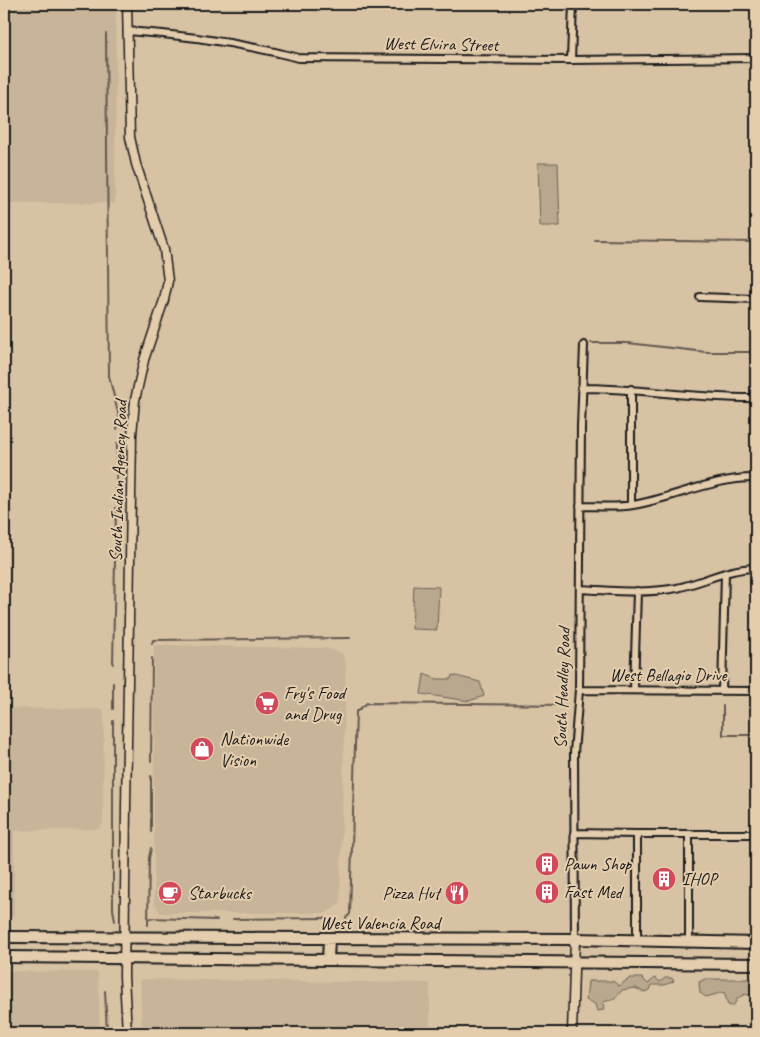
<svg xmlns="http://www.w3.org/2000/svg" width="760" height="1037" viewBox="0 0 760 1037" font-family="Caveat,sans-serif">
  <style>
    .built { fill: #c8b499 }
    .green { fill: #b9a78e; stroke: #6a6255 }
    .lines { fill: none; stroke-linecap: round; stroke-linejoin: round }
    .stream { stroke: #62594f; stroke-width: 2 }
    .minor-casing { stroke: #1c1c1c; stroke-width: 10 }
    .tertiary-casing { stroke: #1c1c1c; stroke-width: 11 }
    .primary-casing { stroke: #1c1c1c; stroke-width: 14 }
    .minor { stroke: #e4cdad; stroke-width: 6 }
    .tertiary { stroke: #e4cdad; stroke-width: 8 }
    .primary { stroke: #e4cdad; stroke-width: 10 }
    .labels { text-anchor: middle; stroke-width: 4; stroke-linejoin: round; paint-order: stroke }
    .street-label { font-size: 18px; fill: #1c1c1c; stroke: #e4cdad }
    .poi-label { font-size: 18px; fill: #1c1c1c; stroke: #e4cdad; text-anchor: start }
  </style>
  <rect width="100%" height="100%" fill="#d8c2a4"/>
  <filter id="ink" filterUnits="userSpaceOnUse"><feTurbulence type="fractalNoise" baseFrequency=".02" numOctaves="2"/><feDisplacementMap in="SourceGraphic" scale="10" xChannelSelector="R" yChannelSelector="G"/><feConvolveMatrix kernelMatrix="1 2 1 2 8 2 1 2 1" color-interpolation-filters="sRGB"/></filter>
  <g filter="url(#ink)">
    <path class="built" d="M4,4H116L115,203H4Z
      M154,645L326,648L342,653L346,663L340,904L326,913H160L154,903Z
      M4,708L104,709L103,823L99,829L14,831V916H4Z
      M4,971L98,972L100,1033H4Z
      M140,979L430,983V1033H142Z"/>
    <path class="green" d="M538,163H558L560,226H540Z
      M414,586L439,587L437,630L412,629Z
      M424,674L437,679H451L452,675L480,682L484,696L469,701L421,694Z
      M630,978H642L648,984L655,978L660,982L665,978H672L674,981L665,985H652L650,990L644,992L635,988L622,990L615,999L603,1002L604,1010L597,1011L595,1004L586,1000L588,981H613L619,986Z
      M705,979H756V1005L752,996L745,994L738,998L733,1006L728,1005L724,992L706,997L700,993L699,982Z"/>
    <g class="lines">
      <path class="stream" d="M106,34L109,376L120,421L117,429
        M595,240L756,242
        M591,343H628L706,352H756
        M116,495L117,443
        M152,644L153,640L350,638
        M113,664L116,508
        M113,683V709
        M723,706V735H756
        M113,721V909L115,921
        M151,761L152,658
        M151,832V776
        M149,918L217,920
        M346,918L350,914L356,712L367,703L565,705
        M233,919L326,918
        M148,925L149,858L151,848
        M105,991L107,1033"/>
      <g class="minor-casing">
        <path id="minor" d="M127,31C186,35 242,43 299,58L571,60L756,58
          M571,60L573,4
          M700,297L756,299
          M581,388C640,388 697,399 756,398
          M631,389V505
          M580,506C597,506 616,508 633,505C674,498 715,477 756,478
          M580,589C612,591 646,594 677,588C704,582 729,568 756,568
          M579,690L756,691
          M634,690L637,591
          M722,691L725,573
          M574,833L637,834V940
          M637,834H689V941
          M689,834H756
          M575,939L574,753L579,690L581,427L584,345"/>
      </g>
      <g class="tertiary-casing">
        <path id="tertiary" d="M127,4L130,137L136,164L164,249L168,281L164,300L144,360L135,400L132,435L126,807L124,976L127,1033
          M572,1033L575,939"/>
      </g>
      <g class="primary-casing">
        <path id="primary" d="M4,937L575,939L756,943
          M4,957L756,964
          M328,960L329,939"/>
      </g>
      <use href="#minor" class="minor"/>
      <use href="#tertiary" class="tertiary"/>
      <use href="#primary" class="primary"/>
    </g>
  </g>
  <defs>
    <g id="supermarket-disc" transform="scale(1.25)"><circle r="9.5" fill="#d1495b" stroke="#e4cdad"/><path d="M-6-5.5h2.5l.6 2H6L4.5 2H-2.5L-4.4-4H-6ZM-1.5 3.2a1.3 1.3 0 1 0 .1 0ZM3 3.2a1.3 1.3 0 1 0 .1 0Z" fill="#fff"/></g>
    <g id="shop-disc" transform="scale(1.25)"><circle r="9.5" fill="#d1495b" stroke="#e4cdad"/><path d="M-5-2.5h2.3a2.7 3.5 0 0 1 5.4 0H5L5.5 6h-11ZM-1.5-2.5h3a1.5 2.3 0 0 0-3 0Z" fill="#fff"/></g>
    <g id="building-disc" transform="scale(1.25)"><circle r="9.5" fill="#d1495b" stroke="#e4cdad"/><path d="M-4-6H4V6H1V3H-1V6H-4ZM-2.5-4.3h1.7v1.8h-1.7ZM.8-4.3h1.7v1.8H.8ZM-2.5-1h1.7V.8h-1.7ZM.8-1h1.7V.8H.8Z" fill="#fff"/></g>
    <g id="cafe-disc" transform="scale(1.25)"><circle r="9.5" fill="#d1495b" stroke="#e4cdad"/><path d="M-5.5-4.5H6V0H3Q3 3.5 0 3.5H-2.5Q-5.5 3.5-5.5 0ZM3-3.2v2h1.7v-2ZM-6 4.5H4V6H-6Z" fill="#fff"/></g>
    <g id="restaurant-disc" transform="scale(1.25)"><circle r="9.5" fill="#d1495b" stroke="#e4cdad"/><path d="M-5-6h1v4h1v-4h1v4h1v-4h1v5L-1.5 .5V6h-2V.5L-5-1ZM5-6V6H3V1.5H1.5Q1.5-4 5-6Z" fill="#fff"/></g>
  </defs>
  <g fill-rule="evenodd">
    <use href="#supermarket-disc" x="267" y="703"/>
    <use href="#shop-disc" x="202" y="749"/>
    <use href="#building-disc" x="547" y="864"/>
    <use href="#building-disc" x="664" y="879"/>
    <use href="#building-disc" x="547" y="892"/>
    <use href="#cafe-disc" x="170" y="893"/>
    <use href="#restaurant-disc" x="457" y="893"/>
  </g>
  <g class="labels">
    <g class="street-label">
      <text transform="translate(441 44) rotate(1)" y="6">West Elvira Street</text>
      <text transform="translate(118 481) rotate(-88)" y="6">South Indian Agency Road</text>
      <text x="668" y="681">West Bellagio Drive</text>
      <text transform="translate(562 688) rotate(-88)" y="6">South Headley Road</text>
      <text x="380" y="929">West Valencia Road</text>
    </g>
    <g class="poi-label">
      <text x="284" y="699">Fry's Food<tspan x="284" dy="21">and Drug</tspan></text>
      <text x="220" y="745">Nationwide<tspan x="220" dy="21">Vision</tspan></text>
      <text x="564" y="870">Pawn Shop</text>
      <text x="682" y="885">IHOP</text>
      <text x="564" y="898">Fast Med</text>
      <text x="188" y="899">Starbucks</text>
      <text x="440" y="899" text-anchor="end">Pizza Hut</text>
    </g>
  </g>
  <rect width="760" height="1037" fill="none" stroke="#e4cdad" stroke-width="20"/>
  <rect x="10" y="10" width="740" height="1017" fill="none" stroke="#1c1c1c" stroke-width="2" filter="url(#ink)"/>
</svg>
